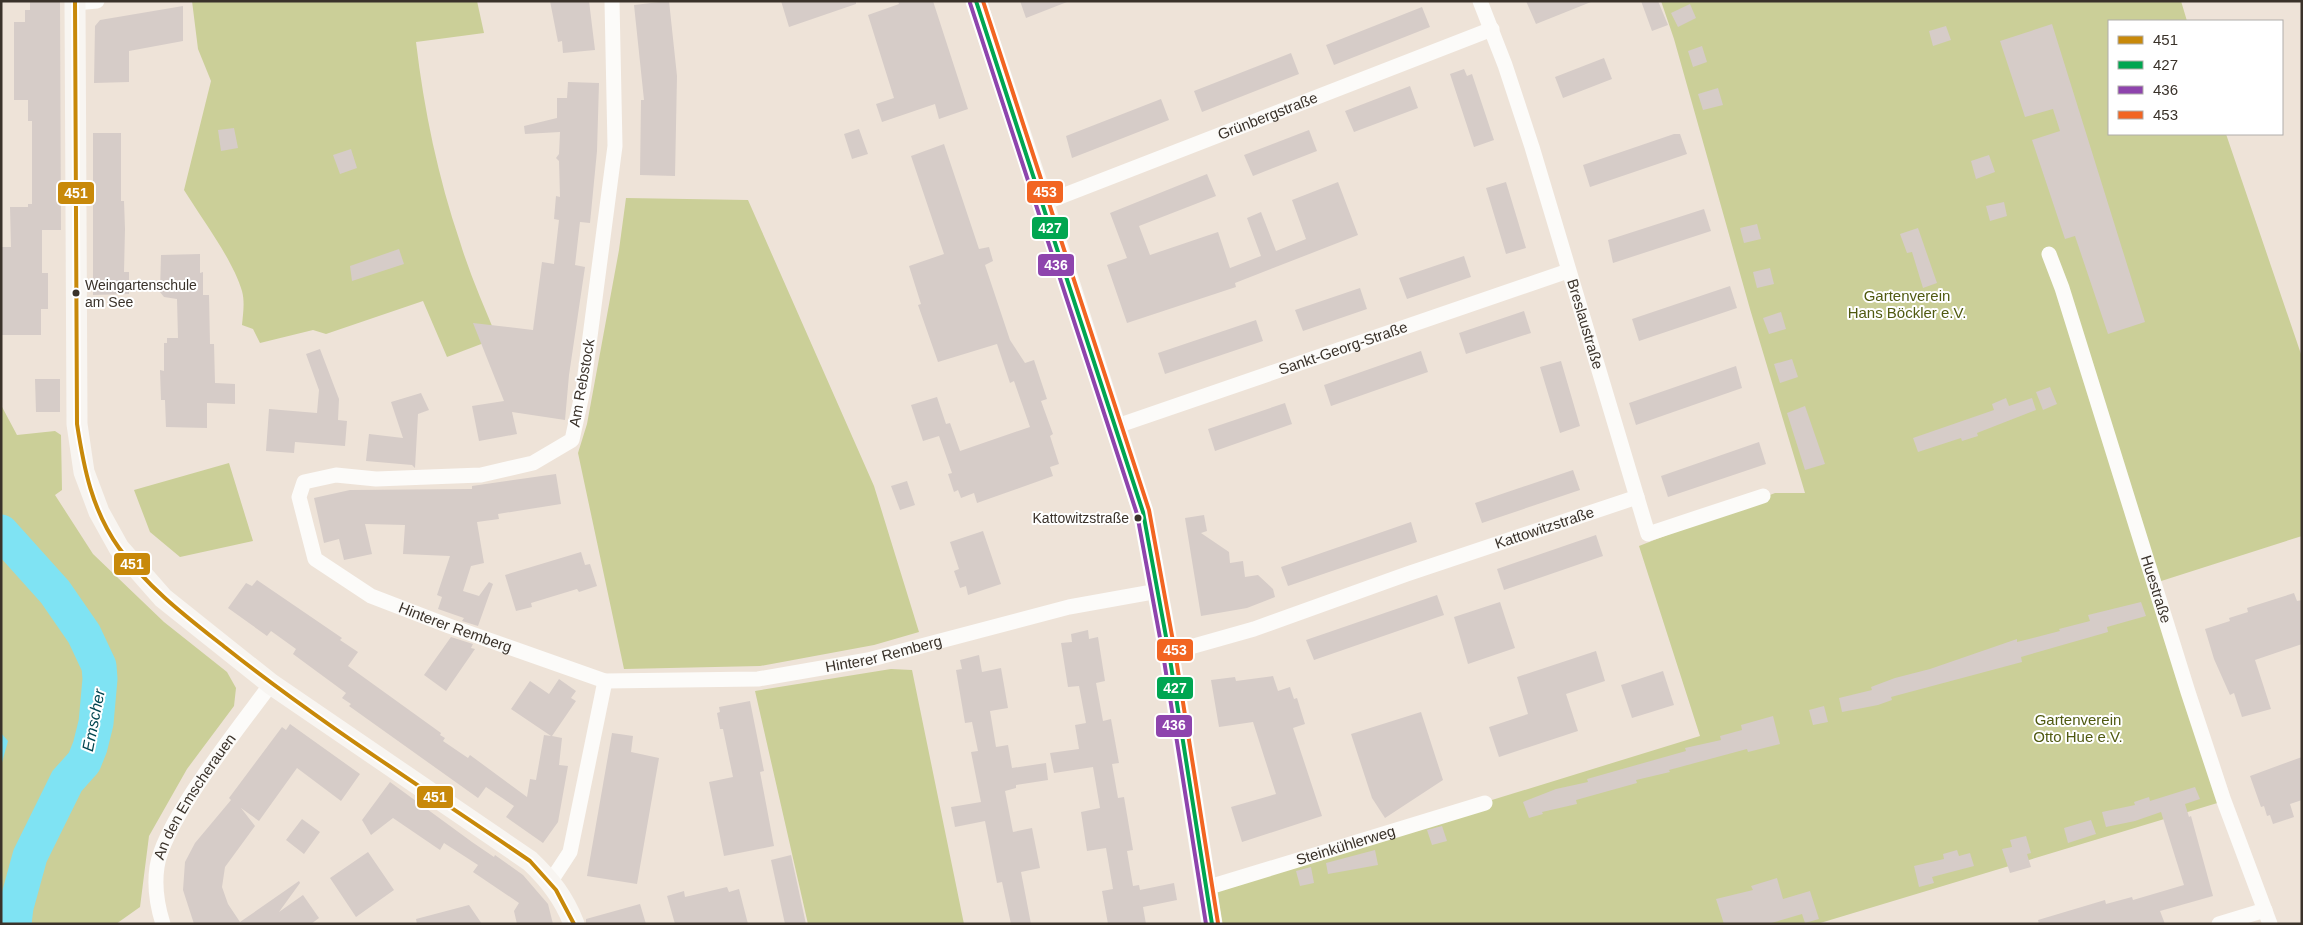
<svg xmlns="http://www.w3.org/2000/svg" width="2303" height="925" viewBox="0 0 2303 925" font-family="Helvetica,sans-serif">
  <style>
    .green { fill: #cbcf98 }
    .water { fill: #7fe3f3 }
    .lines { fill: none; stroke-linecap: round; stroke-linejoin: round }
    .river { stroke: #7fe3f3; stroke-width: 35 }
    .building { fill: #d6ccc8 }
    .street { stroke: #fcfbf9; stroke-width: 15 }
    .secondary { stroke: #f8f5f1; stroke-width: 21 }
    .bus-1-casing { stroke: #fff; stroke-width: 8 }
    .bus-2-casing { stroke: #fff; stroke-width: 8 }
    .bus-3-casing { stroke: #fff; stroke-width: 8 }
    .bus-4-casing { stroke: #fff; stroke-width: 8 }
    .bus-1 { stroke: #c8890a; stroke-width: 4 }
    .bus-2 { stroke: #00a651; stroke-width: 4 }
    .bus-3 { stroke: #8e44ad; stroke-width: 4 }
    .bus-4 { stroke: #f26522; stroke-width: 4 }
    .bus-dot { fill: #3a322a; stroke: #fff; stroke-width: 2 }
    .labels { text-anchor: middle; stroke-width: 4; stroke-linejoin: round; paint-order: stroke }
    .bus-label { font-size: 14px; fill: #3a322a; stroke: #fff; text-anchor: start }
    .street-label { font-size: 15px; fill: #3a322a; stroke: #fff }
    .park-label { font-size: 15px; fill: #505a11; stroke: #fff }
    .water-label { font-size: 16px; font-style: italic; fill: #004550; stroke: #fff }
    .line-badge { stroke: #fff; stroke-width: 2 }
    .badge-label { font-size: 14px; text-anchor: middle; font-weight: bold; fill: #fff }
  </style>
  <rect width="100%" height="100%" fill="#eee3d8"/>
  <path class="green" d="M192,1H477L484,33L416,42C424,110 438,177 460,242C470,275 484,306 497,338L447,357L423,301L326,334L313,330L260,343L253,329L242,325C243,314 245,302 242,291C233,260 202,219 184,190L211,81L198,49Z
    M1661,1H2181L2187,21H2109V134H2226L2302,357V536L2155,583L2224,801L1817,924H1212L1206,888L1700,736L1639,546L1775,493H1805L1750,309L1674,39Z
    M626,198L748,200L874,486L919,632L874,645L760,666L624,669L578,453L587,424L619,250Z
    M1,405L17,435L55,431L61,435L62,490L55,495L93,554L164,622L227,672L236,688L234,706L187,769L149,836L140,907L116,924H1Z
    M229,463L253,541L180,557L150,532L134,490Z
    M891,669L912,670L964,924H808L755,691Z"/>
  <path class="water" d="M1,733L8,741L1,766Z"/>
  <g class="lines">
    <path class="river" d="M1,532L55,592L84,634L99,666L100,679L96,723L90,747L84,762L67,781L30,856L16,907L14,924"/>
  </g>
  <path class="building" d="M30,1H60L61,230H42V273H48V309H41V335H1V247H11L10,207H28V204H32V121H28V100H14V22H25V10H30Z
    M550,1H589L595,50L563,53L562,41L558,42Z
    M669,1L677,76L675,176L640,175L641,100H644L634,5Z
    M781,1H856V4L789,27Z
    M898,1H933L968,109L939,119L935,104L882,122L876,104L894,98L868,15L899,4Z
    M1020,1H1066L1067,2L1026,18Z
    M1526,1H1590L1591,2L1536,24Z
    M1641,1H1658L1668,25L1652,31Z
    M1690,4L1696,18L1678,27L1671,13Z
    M183,6V41L129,51V82L94,83L95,26L100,20Z
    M1422,7L1430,27L1334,65L1326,45Z
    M2052,24L2145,322L2108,334L2075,236L2065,239L2032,140L2060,131L2053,109L2025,117L2000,41Z
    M1946,26L1951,40L1933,46L1929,31Z
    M1702,46L1707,62L1693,67L1688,51Z
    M1291,53L1299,74L1202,112L1194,91Z
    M1604,58L1612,79L1563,98L1555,77Z
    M1464,69L1467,76L1472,74L1494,140L1474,147L1450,74Z
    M568,82L599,83L597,151L590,223L580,222L575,265L585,267L569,375L565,420L512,412L517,434L479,441L472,406L504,401L473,323L533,330L542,262L554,264L559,220L554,219L556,196L560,197L559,161L556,158L559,154L560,132L525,134L524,126L557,118V98H567Z
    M1410,86L1418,108L1354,132L1345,111Z
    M1718,88L1723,105L1703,110L1698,94Z
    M1161,99L1169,120L1072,158L1066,136Z
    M234,128L238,148L221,151L218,130Z
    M859,129L868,154L852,159L844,134Z
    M1309,130L1317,151L1253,176L1244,155Z
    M93,133H121V201H124L125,229L124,272H129V294L93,295Z
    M1674,134H1680L1687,154L1590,187L1583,165Z
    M944,144L979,249L989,247L993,261L985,265L1010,340L1025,363L1034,360L1047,399L1041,401L1053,434L1050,436L1059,464L1050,467L1053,476L977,503L974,493L961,498L958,490L954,492L948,474L952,473L939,436L923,441L911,405L937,397L946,424L950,423L960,451L1030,427L1014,381L1010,383L997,344L938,362L918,305L921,304L909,266L944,254L911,156Z
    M351,149L357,168L340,174L333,155Z
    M1989,155L1995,172L1976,179L1971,161Z
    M1207,174L1216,196L1139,226L1150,255L1218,232L1230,268L1261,256L1247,218L1261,212L1276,251L1306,239L1292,200L1338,182L1358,235L1235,283L1236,287L1127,323L1107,265L1127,258L1110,213Z
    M1506,182L1526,248L1506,254L1486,188Z
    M2004,202L2007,216L1990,221L1986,206Z
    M1704,209L1711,231L1613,263L1608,240Z
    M1757,224L1761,239L1744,243L1740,228Z
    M1918,228L1937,283L1923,288L1912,252L1907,253L1900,234Z
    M399,249L404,264L352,281L350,266Z
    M200,254V273L203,272V295H209L210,344H214L215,383L235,384V404L207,403V428L166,427L165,400H161L160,370L164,371V343H167V338H178L177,299L164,297L160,292L161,255Z
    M1464,256L1471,277L1407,299L1399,278Z
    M1770,268L1774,284L1757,288L1753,272Z
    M1730,286L1737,308L1639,341L1632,319Z
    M1360,288L1367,309L1303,331L1295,310Z
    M1524,311L1531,333L1466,354L1459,333Z
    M1781,312L1786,329L1769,334L1763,318Z
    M1256,320L1263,341L1165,374L1158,353Z
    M320,349L339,399L338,420L347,421L345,446L295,442L294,453L266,451L269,409L317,413L319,390L306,354Z
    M1421,351L1428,372L1331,406L1324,385Z
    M1792,359L1798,377L1780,383L1774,364Z
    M1561,361L1580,426L1560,433L1540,367Z
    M1736,366L1742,388L1636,425L1629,403Z
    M35,379H60V412H36Z
    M2050,387L2057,404L2043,410L2036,392Z
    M421,393L429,410L418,414L415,468L412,465L366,461L369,434L403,438L391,402Z
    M2006,398L2009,406L2032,398L2036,410L1977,433L1978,436L1962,441L1961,438L1918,452L1913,438L1994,410L1992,404Z
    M1285,403L1292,424L1215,451L1208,429Z
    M1805,406L1825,464L1805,470L1787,413Z
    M1759,442L1766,464L1668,497L1661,476Z
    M1573,470L1580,490L1482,523L1475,503Z
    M556,474L561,504L498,514L499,519L477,522L484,563L471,566L463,591L479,596L489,582L493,584L478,626L462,621L464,618L438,609L442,597L437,595L450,556L403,554L405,525L365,524L372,554L344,560L339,539L324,543L314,498L350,490L472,489V486Z
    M907,481L915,505L900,510L891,486Z
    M1204,515L1207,531L1201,533L1229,552L1230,563L1243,561L1245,577L1258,575L1273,589L1275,597L1247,608L1201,616L1185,518Z
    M1411,522L1417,542L1288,586L1281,567Z
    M983,531L1001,584L968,595L966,586L960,588L954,571L959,569L950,542Z
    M1596,535L1603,556L1504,590L1497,569Z
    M581,552L585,565L590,564L597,586L579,592L577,589L531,603L532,607L516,611L505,575Z
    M257,580L342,638L340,640L358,652L348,666L441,733L440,735L445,738L443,741L468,758L470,755L527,797L530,779L536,780L544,735L551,736L511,709L530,681L549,694L559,679L576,691L571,698L576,701L552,736L562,738L559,765L568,766L558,822L543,843L506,817L514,806L486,787L478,798L349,706L351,704L342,698L346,693L293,654L296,649L271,631L267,636L228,608L246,583L252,586Z
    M2294,593L2297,601L2302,600V644L2255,660L2271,709L2242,717L2234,693L2230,695L2214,659L2205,629L2230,621L2229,618L2248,612L2247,608Z
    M1437,595L1444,615L1314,660L1306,640Z
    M1500,602L1515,648L1468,664L1454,617Z
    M2141,602L2146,616L2107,627L2108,632L2021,657L2022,662L1891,697L1892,700L1878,705L1842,712L1839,698L1872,690L1871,687L1895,678L1930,669L2017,639V642L2060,631L2059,629L2090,621L2088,615Z
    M1088,630L1089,639L1098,637L1105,681L1096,683L1103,721L1111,719L1119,763L1112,764L1118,798L1124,797L1133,850L1127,851L1133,886L1139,885L1140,890L1174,883L1177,900L1143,907L1146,924H1108L1102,891L1113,889L1106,848L1087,851L1081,812L1100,808L1093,767L1054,773L1050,753L1079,749L1075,725L1086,723L1079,686L1068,687L1061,643L1072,642L1071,634Z
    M451,637L473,644L471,648L475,649L446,691L424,675Z
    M1596,651L1605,681L1566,694L1578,731L1499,757L1489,727L1528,714L1517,677Z
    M979,655L982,672L1001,668L1008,708L990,711L996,747L1008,745L1012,768L1046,763L1048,780L1016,785V788L1005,791L1013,832L1032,828L1040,868L1021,872L1031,924H1011L1002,882L997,883L985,821L955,827L951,807L981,802L971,752L978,751L972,722L965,723L956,670L962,669L960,660Z
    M1663,671L1674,705L1632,718L1621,685Z
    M1273,676L1278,691L1290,687L1294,699L1297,698L1305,724L1293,728L1322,816L1242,842L1231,807L1276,794L1253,722L1219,727L1211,680L1235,677L1236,681Z
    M750,701L764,771L760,772L774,846L724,856L709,782L733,777L723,729H720L717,713L720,712L719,707Z
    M1824,706L1828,722L1813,725L1809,710Z
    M1421,712L1443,780L1385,818L1372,798L1351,734Z
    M1773,716L1780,744L1748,752L1747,749L1669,770L1670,772L1636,780L1637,783L1576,800L1577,804L1542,812L1543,814L1529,818L1523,802L1556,789L1588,782L1587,779L1686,751L1685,748L1721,740L1720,736L1742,730L1741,725Z
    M290,724L360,774L341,801L297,768L259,821L241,808L255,826L225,867L222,887L228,904L240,922L299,881L300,883L279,912L303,895L319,918L311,924H194L183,890L185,862L195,843L231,800L229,798L282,727L286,730Z
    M612,733L633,736L631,752L659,758L637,884L587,876Z
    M2302,757V800L2290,804L2294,817L2273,824L2270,815L2267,816L2264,806L2261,807L2250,776Z
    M390,782L472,842L494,857L495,855L523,875L548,904L553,924H517L514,911L519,903L473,872L478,865L444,843L440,850L393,818L371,835L362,820Z
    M2195,787L2200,799L2185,804L2189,817L2191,816L2213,896L2160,911L2165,924H2039L2038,920L2105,900L2106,904L2132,897L2133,900L2184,885L2161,812L2135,821L2106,827L2102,812L2135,805L2134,802L2149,797L2150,801Z
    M302,819L320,832L304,854L286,840Z
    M2091,820L2096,834L2068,843L2064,828Z
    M1442,826L1447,841L1432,845L1427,830Z
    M2026,836L2031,853L2027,854L2031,867L2010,873L2002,849L2012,847L2010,840Z
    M1375,850L1378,865L1328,874L1326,863Z
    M1957,850L1959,856L1970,853L1974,866L1932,877L1934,883L1919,887L1914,866L1944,859L1943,854Z
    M368,852L394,890L356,917L330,878Z
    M791,855L806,924H785L771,860Z
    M1311,867L1314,883L1300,886L1296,871Z
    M1777,878L1783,899L1810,891L1819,919L1805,923L1802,914L1768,924H1724L1716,899L1753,890L1751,886Z
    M727,887L729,892L739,889L748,924H675L667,896L684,891L685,897Z
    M640,904L646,924H586V919Z
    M469,905L482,924H417L416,919Z"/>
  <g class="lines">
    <g class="street">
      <path id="s1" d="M612,1L615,146L583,390L572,440L533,463L481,475L376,479L336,475L304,482L299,497L315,559L371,596L449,626L605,681L758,679L868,660L1069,607L1158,591"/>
      <path id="s2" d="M1480,1L1505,65L1532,147L1648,534L1763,496"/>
      <path d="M75,3L97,1"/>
      <path id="s3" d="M1044,203L1492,29"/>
      <path id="s4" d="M2049,254L2062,288L2188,692L2224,801L2270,924"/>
      <path id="s5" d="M1117,426L1568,271"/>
      <path id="s6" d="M1169,653L1254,629L1407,574L1637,497"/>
      <path d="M551,881L570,852L605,681"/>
      <path id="s7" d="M1206,888L1485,803"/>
      <path id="s8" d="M163,924C157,905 154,887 157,867C164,820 241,725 271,684"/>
      <path d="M2219,924L2265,910"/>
    </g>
    <path class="secondary" d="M75,1L77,424L84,472L99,512L119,548L163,598L271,684L530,861C550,880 564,898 574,924
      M976,1L1045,207L1143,512L1169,653L1212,924"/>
    <g class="bus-1-casing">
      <path id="bus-1" d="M75,1L77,424C84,469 92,510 119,548C148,588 188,618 226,648C323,725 428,791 530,861L556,890L574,924"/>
    </g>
    <g class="bus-2-casing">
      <path id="bus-2" d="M976,1L1143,512L1169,653L1212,924"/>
    </g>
    <g class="bus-3-casing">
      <path id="bus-3" d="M970,3L1137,514L1163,654L1206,924"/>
    </g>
    <g class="bus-4-casing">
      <path id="bus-4" d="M983,1L1149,510L1175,652L1218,923"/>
    </g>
    <use href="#bus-1" class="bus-1"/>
    <use href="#bus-2" class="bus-2"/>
    <use href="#bus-3" class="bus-3"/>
    <use href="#bus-4" class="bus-4"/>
  </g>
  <g class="bus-dot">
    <circle cx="76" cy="293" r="4.5"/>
    <circle cx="1138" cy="518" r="4.5"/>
  </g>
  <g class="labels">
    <g class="bus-label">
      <text x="85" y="290">Weingartenschule<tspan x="85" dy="17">am See</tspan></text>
      <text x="1129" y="523" text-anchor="end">Kattowitzstraße</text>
    </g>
    <g class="street-label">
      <text dy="5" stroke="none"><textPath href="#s3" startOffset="240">Grünbergstraße</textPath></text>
      <text dy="5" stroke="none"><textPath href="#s2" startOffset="340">Breslaustraße</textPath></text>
      <text dy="5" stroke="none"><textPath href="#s5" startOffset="239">Sankt-Georg-Straße</textPath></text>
      <text transform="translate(582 383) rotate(-80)" y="5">Am Rebstock</text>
      <text dy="5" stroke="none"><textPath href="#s6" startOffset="396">Kattowitzstraße</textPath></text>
      <text dy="5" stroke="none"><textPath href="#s4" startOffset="352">Huestraße</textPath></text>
      <text dy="5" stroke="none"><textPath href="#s1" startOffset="956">Hinterer Remberg</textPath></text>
      <text dy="5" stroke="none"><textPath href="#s1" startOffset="1396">Hinterer Remberg</textPath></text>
      <text dy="5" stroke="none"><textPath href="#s8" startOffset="138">An den Emscherauen</textPath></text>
      <text dy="5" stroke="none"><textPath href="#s7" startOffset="146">Steinkühlerweg</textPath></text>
    </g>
    <g class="park-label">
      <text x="1907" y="301">Gartenverein<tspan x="1907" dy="17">Hans Böckler e.V.</tspan></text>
      <text x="2078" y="725">Gartenverein<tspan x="2078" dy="17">Otto Hue e.V.</tspan></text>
    </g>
    <g class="water-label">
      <text transform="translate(93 720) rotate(-79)" y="6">Emscher</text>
    </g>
  </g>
  <g class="line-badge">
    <rect x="1026" y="180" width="38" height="24" rx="5" fill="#f26522"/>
    <rect x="57" y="181" width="38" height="24" rx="5" fill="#c8890a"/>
    <rect x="1031" y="216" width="38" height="24" rx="5" fill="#00a651"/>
    <rect x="1037" y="253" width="38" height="24" rx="5" fill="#8e44ad"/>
    <rect x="113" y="552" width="38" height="24" rx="5" fill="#c8890a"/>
    <rect x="1156" y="638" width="38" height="24" rx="5" fill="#f26522"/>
    <rect x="1156" y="676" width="38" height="24" rx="5" fill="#00a651"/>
    <rect x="1155" y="714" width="38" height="24" rx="5" fill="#8e44ad"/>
    <rect x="416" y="785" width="38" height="24" rx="5" fill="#c8890a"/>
  </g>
  <g class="badge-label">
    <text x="1045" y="197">453</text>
    <text x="76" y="198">451</text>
    <text x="1050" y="233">427</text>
    <text x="1056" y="270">436</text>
    <text x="132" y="569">451</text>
    <text x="1175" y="655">453</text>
    <text x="1175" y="693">427</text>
    <text x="1174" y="730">436</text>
    <text x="435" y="802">451</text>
  </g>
  <rect width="2303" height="925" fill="none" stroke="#3a322a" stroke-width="5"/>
  <rect x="2108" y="20" width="175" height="115" fill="#ffffff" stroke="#b0adaa"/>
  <rect x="2118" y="36" width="25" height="8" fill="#c8890a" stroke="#b0adaa"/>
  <text x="2153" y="45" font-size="15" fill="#3a322a">451</text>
  <rect x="2118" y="61" width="25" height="8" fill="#00a651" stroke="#b0adaa"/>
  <text x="2153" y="70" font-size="15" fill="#3a322a">427</text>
  <rect x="2118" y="86" width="25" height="8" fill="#8e44ad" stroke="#b0adaa"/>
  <text x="2153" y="95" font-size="15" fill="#3a322a">436</text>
  <rect x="2118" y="111" width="25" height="8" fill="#f26522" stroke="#b0adaa"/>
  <text x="2153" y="120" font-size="15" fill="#3a322a">453</text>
</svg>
